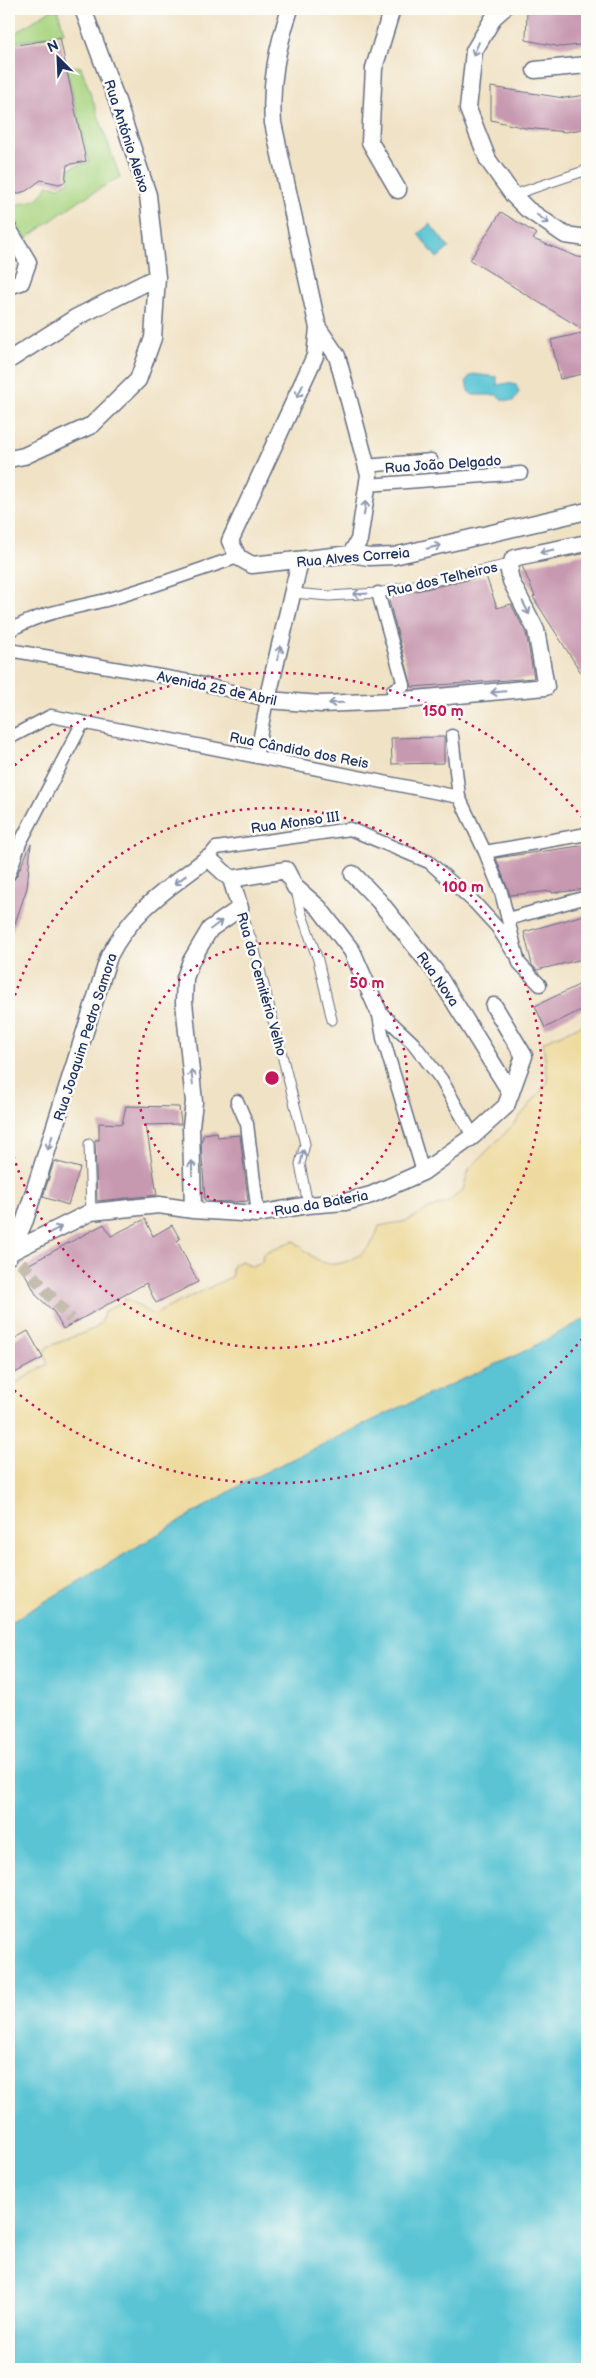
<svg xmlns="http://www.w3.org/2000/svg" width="596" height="2378" viewBox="0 0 596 2378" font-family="'Balsamiq Sans',sans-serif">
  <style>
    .green { fill: #a8d480; stroke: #62826f }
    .sand { fill: #eeda9e; stroke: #84847e }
    .water { fill: #5ac4d4; stroke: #3a7a99 }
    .building { fill: #c799b0 }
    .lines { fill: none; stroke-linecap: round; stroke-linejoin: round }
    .pedestrian-tunnel { stroke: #c5beb0; stroke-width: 12; stroke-dasharray: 12 6; stroke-linecap: butt }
    .service-casing { stroke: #666e82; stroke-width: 11 }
    .pedestrian-casing { stroke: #666e82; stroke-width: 15 }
    .minor-casing { stroke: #666e82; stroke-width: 19 }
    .service { stroke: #fff; stroke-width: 9 }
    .pedestrian { stroke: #fff; stroke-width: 12 }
    .minor { stroke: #fff; stroke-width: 16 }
    .oneway { stroke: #8d97ae }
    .ring { fill: none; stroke: #c2185b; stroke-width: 2.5; stroke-dasharray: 2.5 5 }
    .labels { text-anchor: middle; stroke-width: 5; stroke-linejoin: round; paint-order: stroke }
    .street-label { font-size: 14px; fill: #1b2f5e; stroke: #fdfcf7 }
    .centre { fill: #c2185b; stroke: #fdfcf7; stroke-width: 2.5 }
    .ring-label { font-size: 15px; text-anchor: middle; font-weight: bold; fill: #c2185b; stroke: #fdfcf7; stroke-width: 5; stroke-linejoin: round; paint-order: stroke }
  </style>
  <rect width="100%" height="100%" fill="#fdfcf7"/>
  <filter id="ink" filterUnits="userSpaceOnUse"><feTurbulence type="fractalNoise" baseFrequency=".02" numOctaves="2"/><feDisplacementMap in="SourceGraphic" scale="10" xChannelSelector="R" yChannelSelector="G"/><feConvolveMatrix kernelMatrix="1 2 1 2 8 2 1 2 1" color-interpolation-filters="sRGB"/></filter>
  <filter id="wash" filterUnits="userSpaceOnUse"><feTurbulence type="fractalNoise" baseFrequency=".0096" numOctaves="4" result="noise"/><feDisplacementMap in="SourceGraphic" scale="20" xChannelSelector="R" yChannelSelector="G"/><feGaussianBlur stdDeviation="1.12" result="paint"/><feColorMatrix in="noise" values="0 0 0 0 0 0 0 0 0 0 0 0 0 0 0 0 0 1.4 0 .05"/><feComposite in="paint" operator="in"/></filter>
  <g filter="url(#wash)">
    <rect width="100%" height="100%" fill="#f0e2c5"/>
    <path class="green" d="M52,9H58L64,33L17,42L9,47V37Z
      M66,66L81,67L120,177L77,202L20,243C13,229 4,219 14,205C29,202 43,200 47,185L59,187L69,181V168L89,162Z"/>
    <path class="sand" d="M587,1023V1318L517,1355L390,1412L251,1479L9,1623V1387L48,1364L44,1354L47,1347L96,1328L102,1321L104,1312L127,1299L153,1315L231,1277L233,1265L241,1261L253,1267L262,1262L263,1254L294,1241C302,1247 312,1258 322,1262C338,1269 362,1257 371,1244C375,1239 377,1232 379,1226L407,1221L427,1210L448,1202L463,1190L469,1169L514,1124L548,1082L543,1042Z"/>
    <path class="water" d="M430,224L449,248L437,258L418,234Z
      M473,374L497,377V385L509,383L516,385L519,392L513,401L503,400L497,395H473L468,391L466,380Z
      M587,1318V2369H9V1623L251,1479L390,1412L517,1355Z"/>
    <g id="blocks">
      <path class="building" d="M527,9L564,12L587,11V44L561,47L526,40Z
        M60,38L86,161L67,165L65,182L59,184L41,180L26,191L9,196V52L17,45Z
        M491,87L564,98L587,95V128L566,132L525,128L491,120Z
        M501,212L537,234L533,239L578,257L587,258V332L470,260Z
        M587,332V373L560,379L551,340Z
        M587,553V682L533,597L535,596L522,566Z
        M486,576L497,608L511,604L526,633L534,678L412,687L388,597Z
        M444,737V763L392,764L391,738Z
        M31,844L27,888L11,935H9V885L16,877Z
        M587,845V889L552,893V891L510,895L496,858Z
        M587,914V958L537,970L532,965L524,932Z
        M587,981V1007L545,1028L535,1006Z
        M126,1106L179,1107L181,1124L146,1125L157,1195L97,1201L95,1140H99V1123L122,1124Z
        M217,1132L218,1137L240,1135L248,1201L233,1202L205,1201L201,1142L204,1134Z
        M54,1161L80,1168L68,1205L43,1197Z
        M145,1219L153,1236L172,1225L180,1239L177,1241L198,1282L156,1303L146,1283L63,1329L54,1312L37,1296L22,1268L104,1224L111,1236Z
        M28,1331L43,1358L9,1376V1342Z"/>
    </g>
  </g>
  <g filter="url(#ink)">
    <use href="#blocks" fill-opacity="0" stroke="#666e82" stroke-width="1"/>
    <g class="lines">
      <path class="pedestrian-tunnel" d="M9,1249L71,1319"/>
      <g class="service-casing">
        <path id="service" d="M513,195L587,170
          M293,593L329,596L378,593L510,564
          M296,890L301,912L318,960L332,1020
          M240,908L254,947L305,1144L300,1164L308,1205
          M89,1144L91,1212"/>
      </g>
      <g class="pedestrian-casing">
        <path id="pedestrian" d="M366,466L431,460
          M368,485L521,473
          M378,593L404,685L393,690L394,701
          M9,631C40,612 75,608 110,599C153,587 195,571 238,557
          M9,650L195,682L267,700L256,757
          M452,736L459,797
          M9,738L51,716L459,797L485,852L501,892L519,963L540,985
          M485,852L587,834
          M208,858L216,848L350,829L429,862L475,903L497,927L513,952
          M9,874L20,843L82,724
          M508,919L587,897
          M378,1010L383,1038L423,1172
          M378,1010L413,1043L441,1079L473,1136
          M237,1101L247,1124L258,1214"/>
      </g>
      <g class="minor-casing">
        <path id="minor" d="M290,9C277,48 270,82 273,123L318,328L315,356L230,541L238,557L252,565L351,554L369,557L394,556L587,511
          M392,9L374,68L370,142L398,190
          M503,9L494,17L474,51L468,109L488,160L513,195L527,209L565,235L587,238
          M535,70L587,65
          M9,230L28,262L21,282L9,286
          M318,328L337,356L369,475L359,540L351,554
          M9,360L75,318L157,277
          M9,459L24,456L92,425L138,380L153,338L157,277L148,195L117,101L83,9
          M300,561L267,700L321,704L394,701L546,687L536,630L511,581L509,571L513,559L518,557L587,543
          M353,874L379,901L435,971L511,1093
          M231,879L286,870L295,887L319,908L352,951L378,1010
          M11,1252L91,1212L159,1205L193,1210L258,1214L308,1205L345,1202L371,1195L423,1172L473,1136L506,1106L524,1056L494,1006
          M9,1256L25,1220L109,956C133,909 168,889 208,858L231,879L240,908L210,929L191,961L185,978L184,1002L194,1102L191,1126L193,1210"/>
      </g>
      <use href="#service" class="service"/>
      <use href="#pedestrian" class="pedestrian"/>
      <use href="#minor" class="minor"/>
    </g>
    <defs><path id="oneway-shaft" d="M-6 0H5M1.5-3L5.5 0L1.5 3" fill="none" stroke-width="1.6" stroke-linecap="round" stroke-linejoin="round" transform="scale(1.25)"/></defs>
    <g class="oneway">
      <use href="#oneway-shaft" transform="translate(476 49) rotate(113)"/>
      <use href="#oneway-shaft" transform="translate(543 219) rotate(35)"/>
      <use href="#oneway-shaft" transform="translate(300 391) rotate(115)"/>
      <use href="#oneway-shaft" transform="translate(365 508) rotate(-81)"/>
      <use href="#oneway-shaft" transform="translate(434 547) rotate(-13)"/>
      <use href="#oneway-shaft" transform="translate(547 551) rotate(169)"/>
      <use href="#oneway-shaft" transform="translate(360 594) rotate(176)"/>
      <use href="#oneway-shaft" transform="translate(526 608) rotate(63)"/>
      <use href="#oneway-shaft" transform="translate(279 653) rotate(-76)"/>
      <use href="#oneway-shaft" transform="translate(498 692) rotate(175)"/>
      <use href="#oneway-shaft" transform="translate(336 703) rotate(178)"/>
      <use href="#oneway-shaft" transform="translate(180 880) rotate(142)"/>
      <use href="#oneway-shaft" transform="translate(216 925) rotate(-37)"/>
      <use href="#oneway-shaft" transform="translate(192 1077) rotate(-96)"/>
      <use href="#oneway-shaft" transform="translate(50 1143) rotate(108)"/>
      <use href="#oneway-shaft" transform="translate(302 1157) rotate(-78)"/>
      <use href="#oneway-shaft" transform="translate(192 1168) rotate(-91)"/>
      <use href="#oneway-shaft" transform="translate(55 1230) rotate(-27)"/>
    </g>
  </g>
  <g class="ring">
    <circle cx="272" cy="1078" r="135"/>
    <path d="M9 1017A270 270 0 1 1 9 1139"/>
    <path d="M587 1333A405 405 0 0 1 9 1386M9 770A405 405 0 0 1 587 823"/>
  </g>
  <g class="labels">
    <g class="street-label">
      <text transform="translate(127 136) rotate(72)" y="5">Rua António Aleixo</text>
      <text transform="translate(443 464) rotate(-4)" y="5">Rua João Delgado</text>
      <text transform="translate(353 557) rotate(-5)" y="5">Rua Alves Correia</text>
      <text transform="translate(442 579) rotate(-13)" y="5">Rua dos Telheiros</text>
      <text transform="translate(217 688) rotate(12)" y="5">Avenida 25 de Abril</text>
      <text transform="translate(299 750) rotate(11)" y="5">Rua Cândido dos Reis</text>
      <text transform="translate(295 822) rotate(-8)" y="5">Rua Afonso III</text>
      <text transform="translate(438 979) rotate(55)" y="5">Rua Nova</text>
      <text transform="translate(262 984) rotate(74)" y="5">Rua do Cemitério Velho</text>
      <text transform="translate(85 1037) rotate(-72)" y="5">Rua Joaquim Pedro Samora</text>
      <text transform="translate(321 1203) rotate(-10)" y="5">Rua da Bateria</text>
    </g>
  </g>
  <circle cx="272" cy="1078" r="8" class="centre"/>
  <g class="ring-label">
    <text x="443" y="716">150 m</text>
    <text x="463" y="892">100 m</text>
    <text x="367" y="988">50 m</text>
  </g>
  <rect width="596" height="2378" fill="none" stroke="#fdfcf7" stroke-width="30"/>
  <g transform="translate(58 58) rotate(336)" stroke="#fdfcf7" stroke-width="4" paint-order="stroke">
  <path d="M0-4L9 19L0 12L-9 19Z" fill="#1b2f5e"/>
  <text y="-8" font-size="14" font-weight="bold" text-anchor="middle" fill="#1b2f5e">N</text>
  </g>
</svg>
